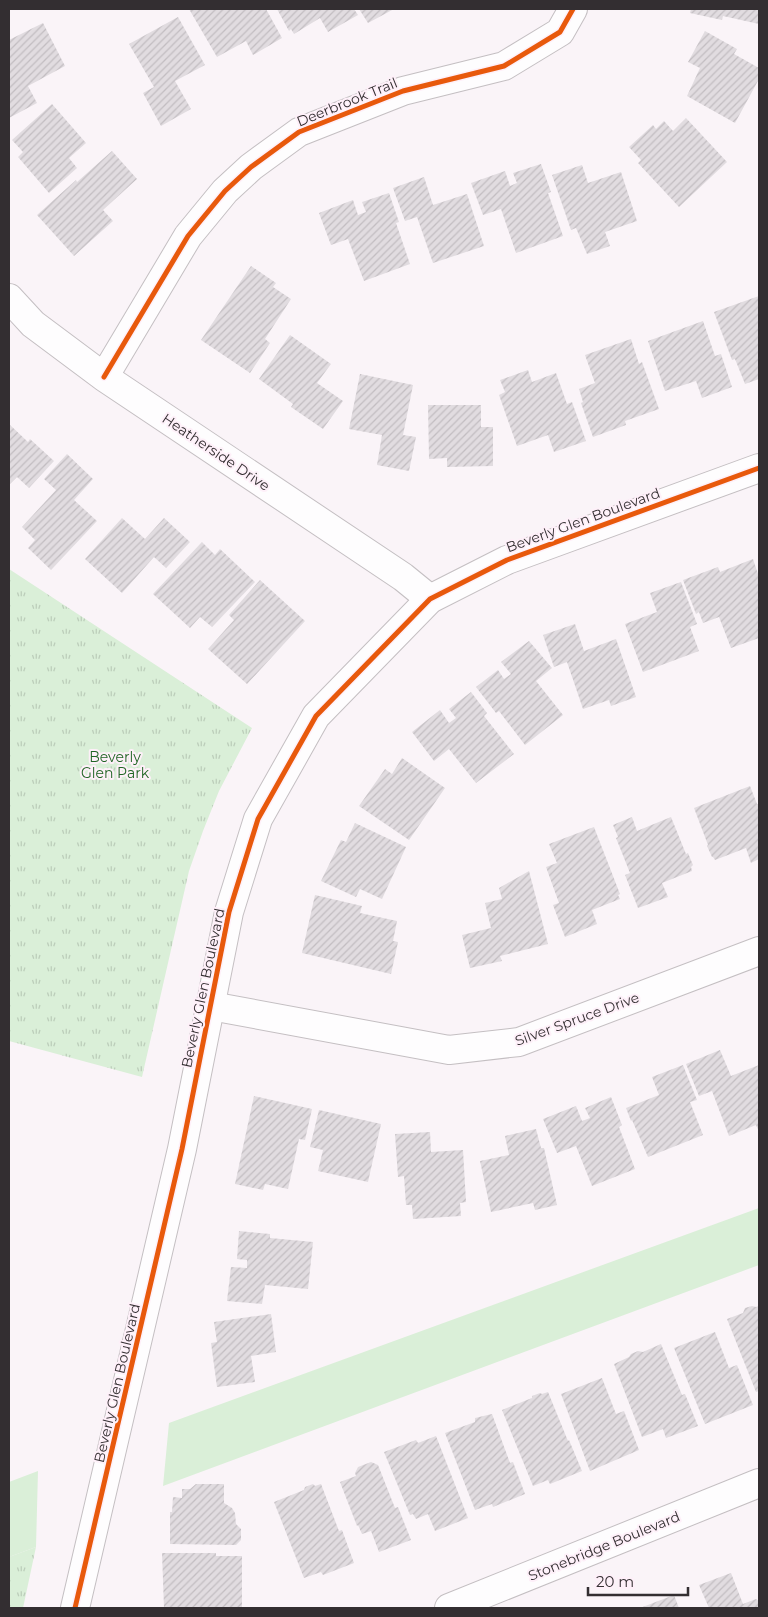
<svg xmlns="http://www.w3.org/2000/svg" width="768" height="1617" viewBox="0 0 768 1617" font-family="Montserrat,sans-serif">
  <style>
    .grass { fill: #daefd8 }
    .park { fill: url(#park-tufts) }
    .building { fill: url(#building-hatch) }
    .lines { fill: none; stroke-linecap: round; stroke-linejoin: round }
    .street-casing { stroke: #c4bfc2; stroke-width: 30 }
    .secondary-casing { stroke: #c4bfc2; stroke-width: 30 }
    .street { stroke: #fefdfe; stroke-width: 28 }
    .secondary { stroke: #fefdfe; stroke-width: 28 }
    .cycleway-casing { stroke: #fef0f9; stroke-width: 8 }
    .cycleway { stroke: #e8590c; stroke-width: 5 }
    .labels { text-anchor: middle; stroke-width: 4; stroke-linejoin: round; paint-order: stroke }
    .street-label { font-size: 14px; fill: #332e31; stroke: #fef0f9 }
    .park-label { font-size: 14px; fill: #206524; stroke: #fef0f9 }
  </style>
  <defs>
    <pattern id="park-tufts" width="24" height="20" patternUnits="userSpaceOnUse" patternTransform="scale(1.25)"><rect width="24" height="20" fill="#daefd8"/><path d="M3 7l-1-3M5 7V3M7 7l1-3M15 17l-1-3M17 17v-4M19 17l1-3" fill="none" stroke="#bccdba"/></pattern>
    <pattern id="building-hatch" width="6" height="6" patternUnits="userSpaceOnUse" patternTransform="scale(1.25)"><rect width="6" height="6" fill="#e1dce0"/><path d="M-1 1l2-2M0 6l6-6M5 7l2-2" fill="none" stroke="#c2bdc1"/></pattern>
  </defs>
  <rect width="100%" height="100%" fill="#faf4f8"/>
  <path class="grass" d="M759,1208V1265L163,1486L169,1423Z
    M38,1471L36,1547L9,1557V1482Z"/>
  <path class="park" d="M9,569L252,728L219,791L203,831L189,871L142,1077L9,1041Z
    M36,1547L23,1608H9V1557Z"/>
  <path class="building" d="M189,9H258V10L266,9L282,38L253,55L246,41L217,57Z
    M277,9H354L358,15L328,32L320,18L294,34L291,29L289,31Z
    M359,9H394L368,23Z
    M691,9H759V24L723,16L722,20L690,13Z
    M178,17L205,65L175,81L191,109L161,126L143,93L154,87L129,44Z
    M43,23L65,66L28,86L37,103L9,118V40Z
    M705,31L737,49L734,54L759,68V79L735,123L687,96L700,68L688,62Z
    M52,104L86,143L69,158L77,168L49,193L18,157L23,152L12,140Z
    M686,118L727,162L679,207L638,163L641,160L629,147L653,125L656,129L664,121L673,131Z
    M112,151L137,179L103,210L113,221L74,256L37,215L76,180L77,182Z
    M541,164L551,192L548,193L563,236L516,253L501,209L483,215L471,183L505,171L510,186L517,183L513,173Z
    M582,165L588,183L621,172L637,221L605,232L610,246L587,254L576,228L571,230L552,175Z
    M424,177L433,205L467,194L484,246L433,263L417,217L405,221L393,188Z
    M389,193L399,222L396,223L410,264L364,281L348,239L331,245L319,213L353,200L358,215L366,212L362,202Z
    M251,266L276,283L273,287L291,299L265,339L270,343L250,373L201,340Z
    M759,296V379L745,384L735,359L732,360L714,312Z
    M703,321L715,356L721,354L732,387L702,398L696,381L665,391L648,341Z
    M290,335L331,364L317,383L343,401L323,429L291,407L293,404L259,379Z
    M631,339L639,364L642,362L659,409L625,421L626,425L593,437L581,403L583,402L579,389L595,383L585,355Z
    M528,370L532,382L556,373L567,404L572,402L586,441L554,452L548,435L517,446L499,395L505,392L500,380Z
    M360,374L413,385L403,435L416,437L409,471L377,465L382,435L349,429Z
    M428,405H481V427H493V466L447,467V458L429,459Z
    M9,424L28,442L30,439L54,461L29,488L17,477L9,485Z
    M67,454L93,479L74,500L97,521L51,570L28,548L35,540L22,527L56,490L44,479Z
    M122,518L145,539L164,518L190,542L166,568L154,557L122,593L85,559Z
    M202,542L215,555L220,549L255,582L212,627L200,617L190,628L153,594Z
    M753,559L759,577V638L731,648L719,617L703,623L699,612L696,614L683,580L718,567L720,572Z
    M260,580L305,621L247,684L208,649L234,620L229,615Z
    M681,582L697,624L690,627L699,651L643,672L625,624L657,612L650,593Z
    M575,624L584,651L616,639L636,697L611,706L609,700L583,709L567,662L554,667L543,635Z
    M529,641L552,668L536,681L563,715L525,745L499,711L496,713L476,687L498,670L504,679L511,674L501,662Z
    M471,692L487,713L484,716L514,754L476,783L449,749L434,761L412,732L440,710L449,723L456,718L449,709Z
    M402,758L445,788L409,840L359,806L385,769L392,774Z
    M750,786L757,804H759V859L751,863L746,848L715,860L713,857H712L707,846L708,845L694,808Z
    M632,817L637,831L671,817L686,854L688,853L693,865L691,867L692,871L662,883L668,897L638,908L625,875L630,873L616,838L618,837L613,825Z
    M355,823L406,847L382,899L360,889L356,897L321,881L341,840L346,842Z
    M594,827L620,894L618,895L620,899L592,910L597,924L565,937L553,905L559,903L546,867L557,863L549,844Z
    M529,871L548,944L500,956L502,961L470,968L462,935L491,928L485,903L502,899L499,888Z
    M315,895L362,906L360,913L397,921L393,941L398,942L391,974L302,953Z
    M720,1050L731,1076L759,1065V1132L756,1125L729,1136L712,1091L699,1096L686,1064Z
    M683,1065L697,1100L690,1102L703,1135L648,1157L632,1120L631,1121L626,1108L659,1095L652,1077Z
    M254,1096L312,1109L305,1140L299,1139L288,1189L265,1184L263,1190L235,1184Z
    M611,1097L622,1125L619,1127L635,1169L592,1186L576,1146L557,1153L543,1119L576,1106L582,1121L590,1118L585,1108Z
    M319,1110L381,1124L368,1182L318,1171L323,1150L310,1147Z
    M536,1129L541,1148H544L557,1205L535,1210L533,1203L491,1212L480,1161L509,1155L505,1136Z
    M430,1132L431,1152L463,1150L466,1202L460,1203L461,1216L413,1219L412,1205H406L404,1176L398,1177L395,1134Z
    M239,1231L270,1234V1238L313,1242L308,1289L265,1285L262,1304L227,1301L231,1267L247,1268V1260L237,1259Z
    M752,1306L756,1307L759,1306V1391L756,1392L727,1319L743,1313L745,1308Z
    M271,1314L276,1352L251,1356L255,1382L217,1387L211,1343L217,1342L214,1322Z
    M715,1332L729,1368L737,1365L753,1405L705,1424L674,1348Z
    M661,1344L682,1395L685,1394L698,1426L666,1438L663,1429L642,1437L614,1364L629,1357L631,1354L638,1351L643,1352Z
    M602,1378L616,1414L624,1411L639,1450L590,1471L561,1394Z
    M548,1392L568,1441L569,1440L582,1471L550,1484L548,1480L533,1486L502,1410L532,1398V1396L540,1393L542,1394Z
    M492,1414L510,1463L513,1462L525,1494L493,1507L492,1504L475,1510L445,1433L475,1422V1418Z
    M436,1436L468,1518L435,1531L428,1514L416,1519L413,1514L410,1515L384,1452L416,1440L418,1443Z
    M371,1462L378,1465L395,1508L398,1507L411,1540L379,1552L371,1531L362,1534L358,1525L357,1526L340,1482L356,1476L355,1473L358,1467Z
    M196,1484H224V1503L232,1508L235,1513L236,1524L241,1529V1540L236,1545L170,1544V1512H172L173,1497L182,1498V1489H190Z
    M313,1484L315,1486L321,1484L339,1531L342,1530L354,1563L323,1575L321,1572L304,1578L274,1502L304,1490L305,1487Z
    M162,1553H216V1556H242V1608H164Z
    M731,1573L743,1604L756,1599L759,1601V1608H709L699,1585Z
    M674,1595L679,1608H640Z"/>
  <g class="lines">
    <g class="street-casing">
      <path id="street" d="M9,298L33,324L104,377L403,577L430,599
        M104,377L188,236L225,191L251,167L299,132L403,91L504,66L560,32L573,9
        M211,1006L449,1050L519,1042L759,951"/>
    </g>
    <g class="secondary-casing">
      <path id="secondary" d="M75,1608L182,1149L229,912L258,819L316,716L430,599L507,560L759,468
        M449,1608L759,1483"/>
    </g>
    <use href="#street" class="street"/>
    <use href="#secondary" class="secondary"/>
    <g class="cycleway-casing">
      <path id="cycleway" d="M104,377L188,236L225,191L251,167L299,132L403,91L504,66L560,32L573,9
        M75,1608L182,1149L229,912L258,819L316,716L430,599L507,560L759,468"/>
    </g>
    <use href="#cycleway" class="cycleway"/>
  </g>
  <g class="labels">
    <g class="street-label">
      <text transform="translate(347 102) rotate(-22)" y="5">Deerbrook Trail</text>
      <text transform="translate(216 452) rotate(34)" y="5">Heatherside Drive</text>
      <text transform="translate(583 520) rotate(-20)" y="5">Beverly Glen Boulevard</text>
      <text transform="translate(203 988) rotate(-78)" y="5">Beverly Glen Boulevard</text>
      <text transform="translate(577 1019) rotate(-20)" y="5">Silver Spruce Drive</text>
      <text transform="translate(117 1383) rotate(-77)" y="5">Beverly Glen Boulevard</text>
      <text transform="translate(604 1546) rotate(-22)" y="5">Stonebridge Boulevard</text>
    </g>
    <g class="park-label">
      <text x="115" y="762">Beverly<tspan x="115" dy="16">Glen Park</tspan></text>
    </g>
  </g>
  <rect width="768" height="1617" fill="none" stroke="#332e31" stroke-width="20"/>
  <path d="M588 1587v8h100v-8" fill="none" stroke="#332e31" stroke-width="2.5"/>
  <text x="596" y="1587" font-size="15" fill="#332e31" stroke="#fef0f9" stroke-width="4" paint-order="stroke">20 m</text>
</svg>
